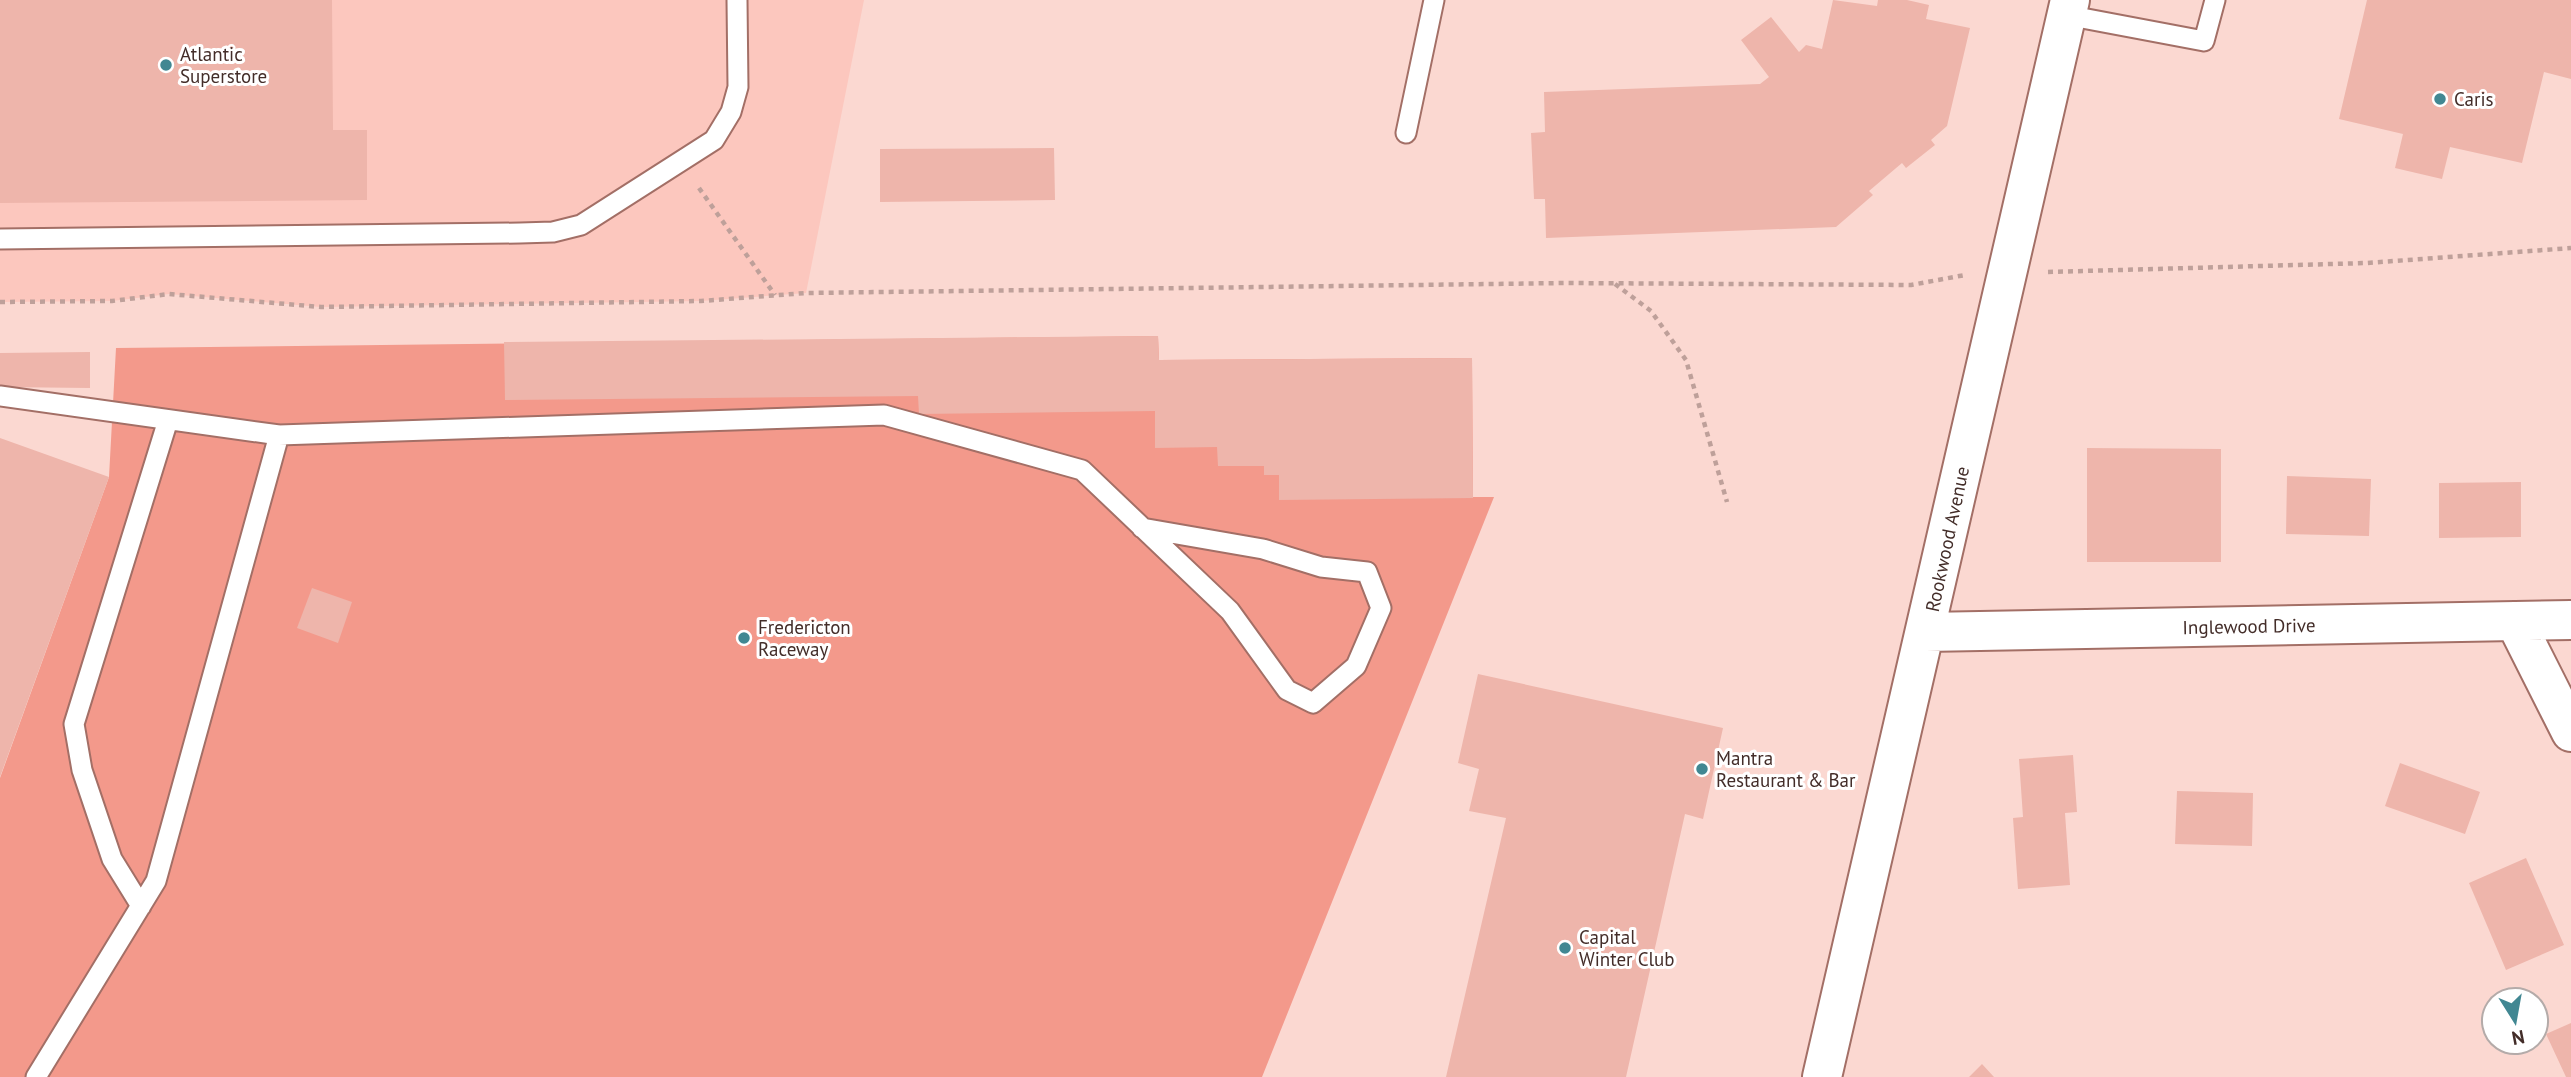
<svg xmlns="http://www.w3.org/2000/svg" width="2571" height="1077" viewBox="0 0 2571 1077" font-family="'PT Sans',sans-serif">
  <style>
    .built { fill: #fcc7be }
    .green { fill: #f3998b }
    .building { fill: #eeb5ab }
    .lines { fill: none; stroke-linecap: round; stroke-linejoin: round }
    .service-casing { stroke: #a36f66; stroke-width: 23 }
    .minor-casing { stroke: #a36f66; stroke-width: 42 }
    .path { stroke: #bea09a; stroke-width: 4.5; stroke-dasharray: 5 5; stroke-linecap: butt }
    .service { stroke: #fff; stroke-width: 19 }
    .minor { stroke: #fff; stroke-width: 38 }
    .poi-dot { fill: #418792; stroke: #fff; stroke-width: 2.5 }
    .labels { text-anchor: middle; stroke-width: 6; stroke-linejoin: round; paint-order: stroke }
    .poi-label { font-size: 19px; fill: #432d29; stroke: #fff; text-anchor: start }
    .street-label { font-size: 19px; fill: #432d29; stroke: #fff }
  </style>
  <rect width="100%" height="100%" fill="#fbd8d1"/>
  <path class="built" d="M0,0H864L806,293L701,301L321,307L169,294L112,301L0,302Z"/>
  <path class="green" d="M1158,336L1159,360L1472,358L1473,497H1494L1262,1077H0V778L109,477L116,348Z"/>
  <path class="building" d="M0,0H332L333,130H367V200L0,203Z
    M1833,0L1877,6L1878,0H1907L1929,5L1926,19L1970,28L1947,126L1931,140L1935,145L1906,168L1902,163L1869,191L1873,195L1836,227L1546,238L1545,199H1534L1531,133L1545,132L1544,92L1760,84L1769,77L1741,40L1771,17L1799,52L1806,45L1822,49Z
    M2367,0H2571V79L2544,72L2522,163L2450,147L2442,179L2395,168L2403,134L2339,119Z
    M1054,148L1055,200L880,202V149Z
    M1158,336L1159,360L1472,358L1473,498L1279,500V475H1264V466H1218L1217,447L1155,448V411L919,414L918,396L505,400L504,342Z
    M90,352V388L0,387V353Z
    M0,438L109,477L0,777Z
    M2087,448L2221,449V562H2087Z
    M2287,476L2371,479L2369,536L2286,534Z
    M2521,482V537L2439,538V483Z
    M312,588L352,602L338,643L297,628Z
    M1478,674L1723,728L1703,819L1685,814L1626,1077H1446L1506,818L1469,811L1479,769L1458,763Z
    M2073,755L2077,812L2065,813L2070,885L2018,889L2013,818L2023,817L2019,759Z
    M2400,763L2480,792L2465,834L2385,806Z
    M2177,791L2253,793L2252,846L2175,844Z
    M2526,858L2564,945L2506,970L2469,883Z
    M2571,1023V1077H2566L2546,1034Z
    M1982,1064L1994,1077H1969Z"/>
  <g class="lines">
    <g class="service-casing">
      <path id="service" d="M2066,15L2204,41L2215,0
        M1406,133L1434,0
        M0,239L520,233L553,232L581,225L714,140L731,112L738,87L737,0
        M0,396L279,435L156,881L36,1077
        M279,435L884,415L1082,470L1230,611L1287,690L1313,703L1356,666L1381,608L1367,572L1321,567L1263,549L1142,528
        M141,906L112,859L82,770L74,724L168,420"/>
    </g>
    <g class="minor-casing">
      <path id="minor" d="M2515,621L2571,732
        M1926,632L2571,620
        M1822,1077L2070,0"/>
    </g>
    <path class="path" d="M699,188L775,295
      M2048,272L2367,263L2571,248
      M1615,284L1651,311L1686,360L1727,502
      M0,302L112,301L169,294L321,307L701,301L806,293L1567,283L1911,285L1965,275"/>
    <use href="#service" class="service"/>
    <use href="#minor" class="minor"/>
  </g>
  <g class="poi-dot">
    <circle cx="166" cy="65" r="7"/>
    <circle cx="2440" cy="99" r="7"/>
    <circle cx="744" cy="638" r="7"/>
    <circle cx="1702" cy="769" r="7"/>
    <circle cx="1565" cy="948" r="7"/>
  </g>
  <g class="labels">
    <g class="poi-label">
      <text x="180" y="61">Atlantic<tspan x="180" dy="22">Superstore</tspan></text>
      <text x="2454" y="106">Caris</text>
      <text x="758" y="634">Fredericton<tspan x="758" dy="22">Raceway</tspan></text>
      <text x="1716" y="765">Mantra<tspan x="1716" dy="22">Restaurant &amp; Bar</tspan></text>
      <text x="1579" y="944">Capital<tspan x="1579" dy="22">Winter Club</tspan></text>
    </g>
    <g class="street-label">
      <text transform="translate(1947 539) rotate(-78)" y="7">Rookwood Avenue</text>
      <text transform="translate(2249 626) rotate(-1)" y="7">Inglewood Drive</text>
    </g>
  </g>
  <g transform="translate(2515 1021) rotate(169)"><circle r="33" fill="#ffffff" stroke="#b4aba9" stroke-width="2"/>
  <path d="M0-5L12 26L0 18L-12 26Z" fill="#418792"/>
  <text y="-10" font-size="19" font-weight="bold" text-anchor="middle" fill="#432d29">N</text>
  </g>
</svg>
